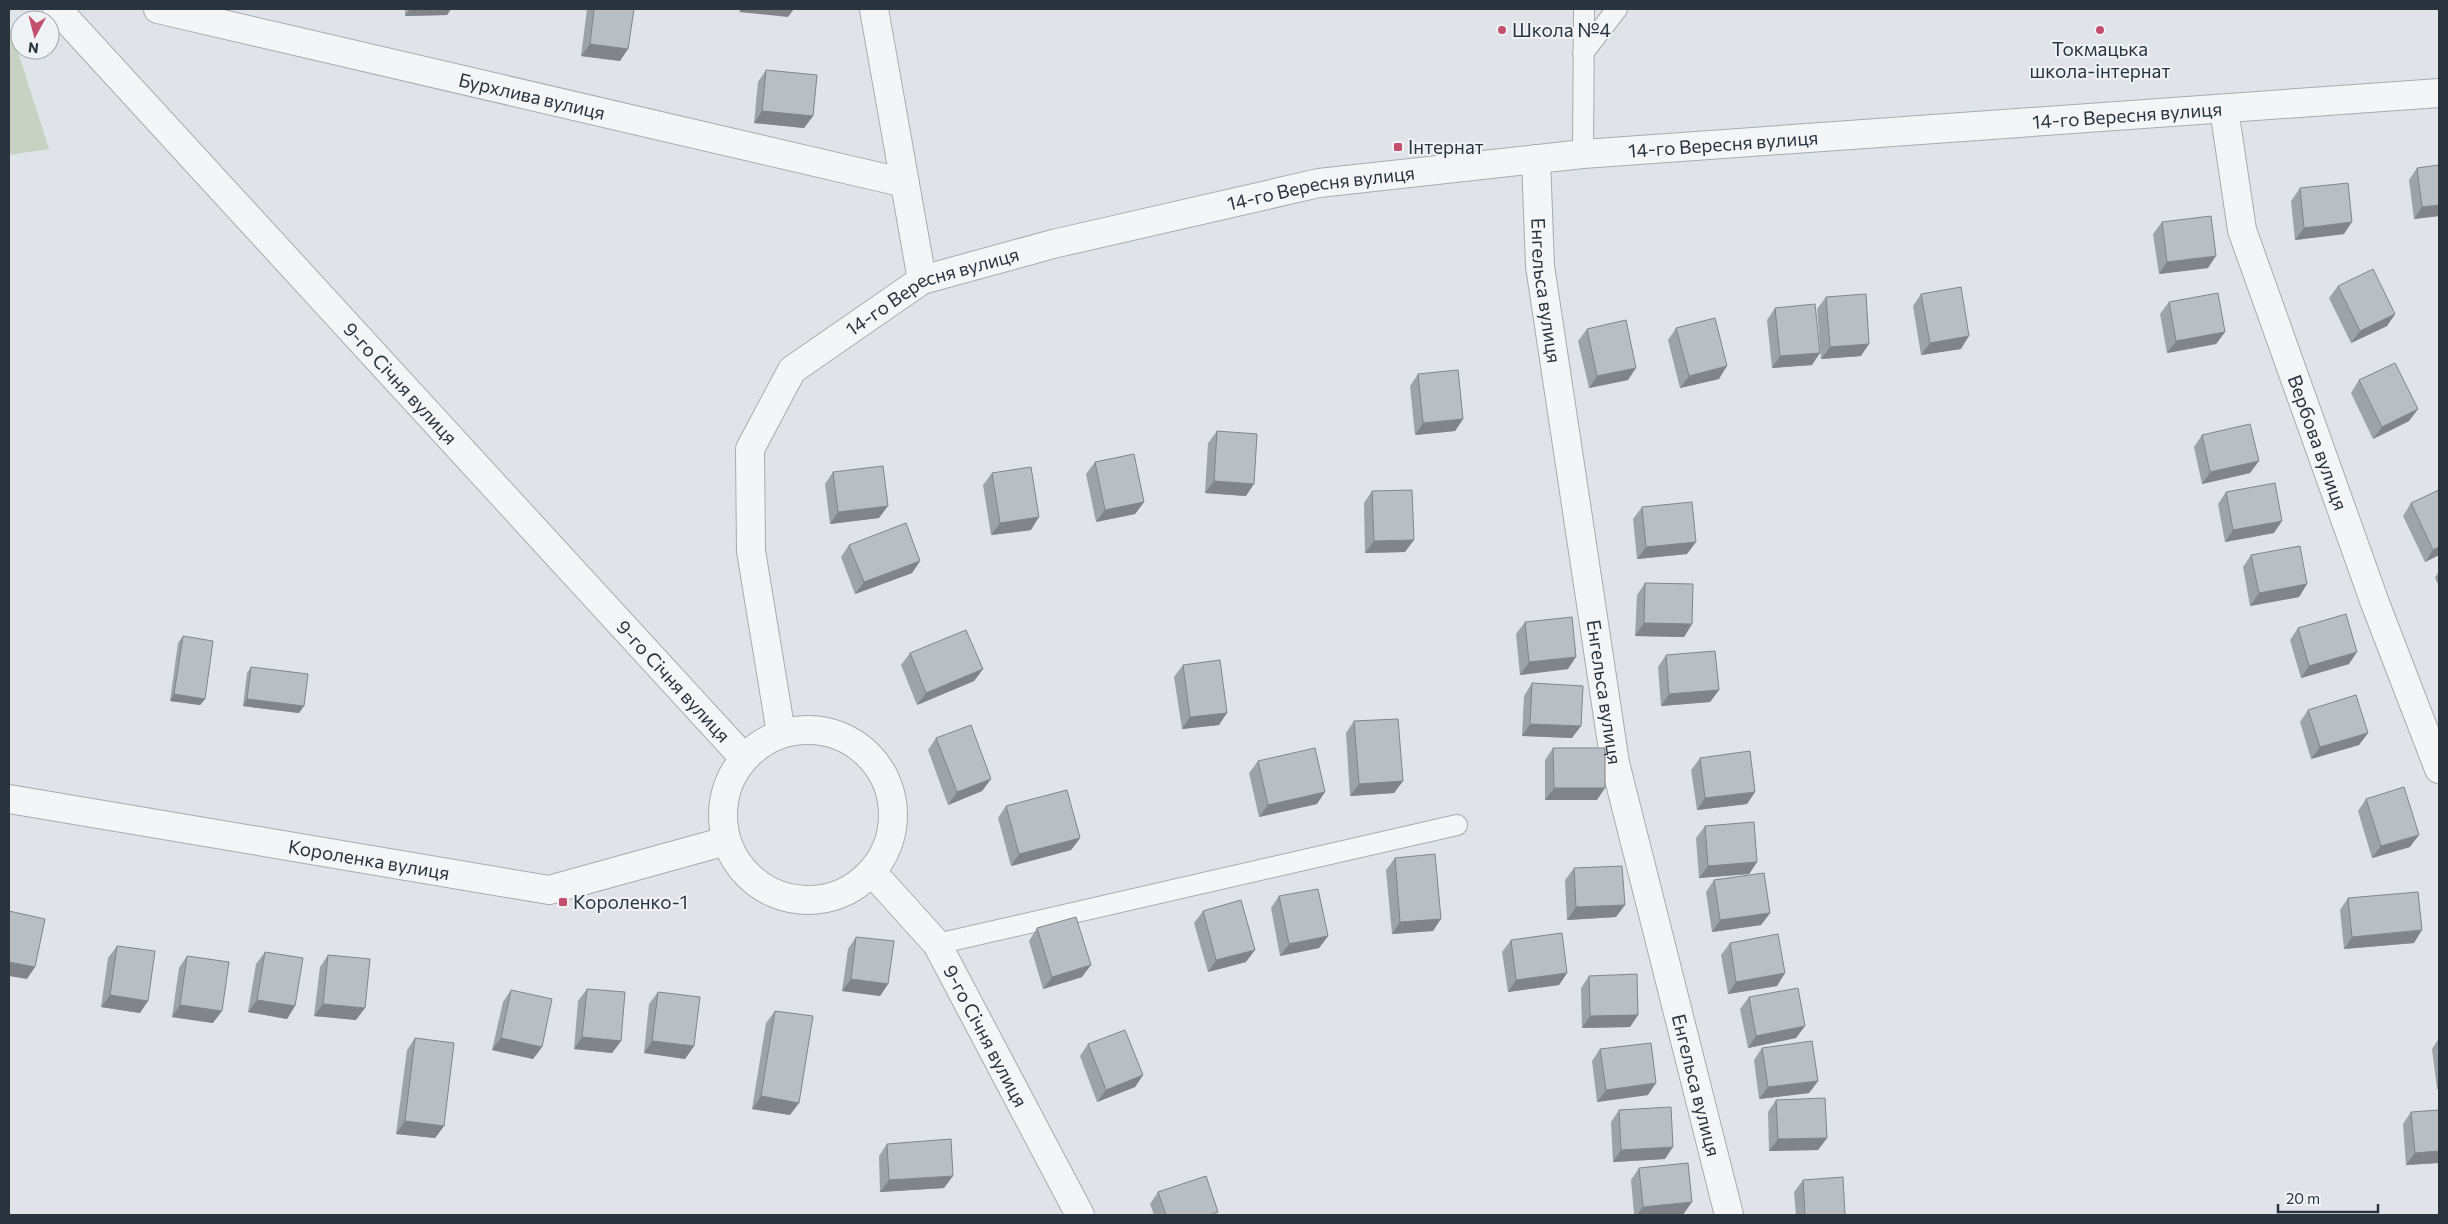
<svg xmlns="http://www.w3.org/2000/svg" width="2448" height="1224" viewBox="0 0 2448 1224" font-family="Commissioner,sans-serif">
  <style>
    .green { fill: #c8d1c2 }
    .lines { fill: none; stroke-linecap: round; stroke-linejoin: round }
    .service-casing { stroke: #a6acb2; stroke-width: 22 }
    .minor-casing { stroke: #a6acb2; stroke-width: 30 }
    .tertiary-casing { stroke: #a6acb2; stroke-width: 30 }
    .service { stroke: #f3f5f7; stroke-width: 20 }
    .minor { stroke: #f3f5f7; stroke-width: 28 }
    .tertiary { stroke: #f3f5f7; stroke-width: 28 }
    .wall { fill: #9ea3a9 }
    .shaded-wall { fill: #818589 }
    .building { fill: #b8bec4; stroke: #818589 }
    .poi-dot { fill: #c44f6c; stroke: #f0f3f6; stroke-width: 2 }
    .labels { text-anchor: middle; stroke-width: 4; stroke-linejoin: round; paint-order: stroke }
    .poi-label { font-size: 19px; fill: #2a343e; stroke: #f0f3f6; text-anchor: start }
    .street-label { font-size: 19px; fill: #2a343e; stroke: #f0f3f6 }
  </style>
  <rect width="100%" height="100%" fill="#e0e4e8"/>
  <path class="green" d="M9,24L49,149L9,155Z"/>
  <g class="lines">
    <g class="service-casing">
      <path id="service" d="M1583,53L1617,9
        M1583,154L1584,9
        M937,944L1457,825"/>
    </g>
    <g class="minor-casing">
      <g id="minor">
        <path id="s1" d="M57,9L744,758"/>
        <path id="s2" d="M158,9L905,183"/>
        <path d="M874,9L922,280"/>
        <path id="s3" d="M2224,109L2242,230L2375,603L2439,769"/>
        <path id="s4" d="M1536,159L1540,266L1615,763L1729,1215"/>
      </g>
    </g>
    <g class="tertiary-casing">
      <g id="tertiary">
        <circle cx="808" cy="815" r="85"/>
        <path id="s5" d="M781,733L751,551L750,449L792,370L922,280L1053,244L1319,183L1583,154L2439,93"/>
        <path id="s6" d="M9,799L549,890L726,841"/>
        <path id="s7" d="M872,872L937,944L1080,1215"/>
      </g>
    </g>
    <use href="#service" class="service"/>
    <use href="#minor" class="minor"/>
    <use href="#tertiary" class="tertiary"/>
  </g>
  <path class="wall" d="M405,9H451L447,15L405,16Z
    M587,9H634L620,61L581,56Z
    M766,70L813,116L804,128L754,123L758,82Z
    M2417,168L2439,216L2414,219L2409,180Z
    M2300,188L2344,234L2295,240L2291,201Z
    M2162,222L2208,268L2159,274L2153,234Z
    M2338,286L2395,314L2387,326L2351,343L2329,298Z
    M1921,294L1961,349L1921,355L1913,306Z
    M1826,297L1861,356L1821,359L1817,309Z
    M2169,302L2225,332L2216,344L2167,353L2160,314Z
    M1775,308L1812,365L1772,368L1767,320Z
    M1676,328L1719,379L1680,388L1668,340Z
    M1587,329L1628,380L1589,388L1578,341Z
    M1418,374L1463,419L1455,431L1415,435L1410,386Z
    M2359,380L2418,409L2409,421L2373,439L2351,393Z
    M1217,431L1246,496L1205,493L1208,443Z
    M2202,435L2250,473L2202,484L2194,447Z
    M1095,462L1144,502L1135,514L1096,522L1086,474Z
    M833,472L879,518L830,524L825,484Z
    M992,473L1031,530L991,535L983,485Z
    M2439,490V555L2425,562L2403,516L2411,503Z
    M1372,491L1405,552L1365,553L1364,503Z
    M2226,492L2274,533L2225,542L2218,504Z
    M1642,507L1687,554L1637,559L1633,519Z
    M849,545L920,561L912,573L855,594L841,557Z
    M2251,555L2307,584L2299,597L2250,606L2243,567Z
    M2439,571V586L2435,578Z
    M1645,583L1692,624L1684,637L1635,636L1637,595Z
    M1525,622L1568,669L1520,675L1516,634Z
    M2298,628L2349,664L2301,678L2290,640Z
    M183,636L205,699L200,705L170,701L178,643Z
    M910,653L983,669L974,681L917,705L901,665Z
    M1666,655L1719,690L1710,702L1661,706L1658,667Z
    M1183,665L1219,725L1182,729L1174,677Z
    M251,667L299,713L243,706L247,673Z
    M1532,683L1572,738L1522,736L1524,696Z
    M2308,710L2368,733L2359,745L2311,759L2300,722Z
    M1354,721L1403,781L1394,793L1350,796L1346,733Z
    M936,738L991,779L982,791L948,805L928,750Z
    M1553,748L1597,800H1545V760Z
    M1700,758L1755,792L1747,804L1697,810L1691,770Z
    M1258,761L1317,804L1259,817L1249,773Z
    M2366,799L2410,847L2372,858L2358,811Z
    M1006,806L1080,838L1071,850L1011,866L998,818Z
    M1705,826L1757,862L1749,874L1699,878L1696,838Z
    M1395,858L1433,931L1392,934L1386,870Z
    M1574,868L1616,917L1567,920L1565,880Z
    M1714,880L1770,913L1761,925L1712,932L1706,892Z
    M1279,896L1328,936L1319,948L1280,956L1271,908Z
    M2348,898L2414,943L2344,949L2340,910Z
    M1203,911L1246,962L1208,972L1194,923Z
    M1037,928L1082,977L1043,989L1029,941Z
    M856,937L888,984L880,996L842,991L848,949Z
    M1511,940L1567,973L1559,985L1508,992L1502,952Z
    M1730,943L1777,986L1728,994L1721,955Z
    M117,946L140,1013L101,1007L108,958Z
    M265,952L295,1006L287,1019L248,1012L256,964Z
    M328,955L356,1020L314,1016L320,967Z
    M187,956L213,1023L172,1017L179,968Z
    M1589,976L1638,1015L1630,1027L1582,1028L1581,988Z
    M587,989L621,1041L612,1053L574,1049L578,1001Z
    M511,990L542,1047L533,1059L492,1050L503,1002Z
    M658,992L694,1046L685,1059L644,1053L649,1004Z
    M1749,997L1796,1038L1748,1048L1740,1009Z
    M775,1011L790,1115L752,1109L766,1023Z
    M415,1038L444,1126L435,1138L396,1134L407,1050Z
    M2439,1038V1089H2437L2432,1049Z
    M1088,1044L1143,1075L1135,1087L1097,1102L1080,1056Z
    M1762,1048L1818,1081L1809,1093L1759,1099L1754,1060Z
    M1600,1049L1648,1095L1597,1102L1592,1061Z
    M1776,1100L1827,1138L1818,1150L1769,1151L1768,1112Z
    M1619,1110L1665,1159L1613,1162L1611,1122Z
    M2411,1112L2439,1163L2406,1165L2403,1124Z
    M887,1144L944,1188L880,1192L879,1156Z
    M1639,1168L1683,1215H1634L1631,1180Z
    M1803,1180L1845,1215H1796L1794,1192Z
    M1158,1192L1216,1215H1154L1150,1204Z"/>
  <path class="shaded-wall" d="M410,9H451L447,15L405,16Z
    M741,9H794L788,17L739,12Z
    M590,44L628,49L620,61L581,56Z
    M762,111L813,116L804,128L754,123Z
    M2439,205V216L2414,219L2422,207Z
    M2352,222L2344,234L2295,240L2304,228Z
    M2216,256L2208,268L2159,274L2167,262Z
    M2395,314L2387,326L2351,343L2360,331Z
    M2225,332L2216,344L2167,353L2176,341Z
    M1969,336L1961,349L1921,355L1930,343Z
    M1869,344L1861,356L1821,359L1830,347Z
    M1820,353L1812,365L1772,368L1780,356Z
    M1727,366L1719,379L1680,388L1689,376Z
    M1636,368L1628,380L1589,388L1597,376Z
    M2418,409L2409,421L2373,439L2382,427Z
    M1463,419L1455,431L1415,435L1423,423Z
    M2259,461L2250,473L2202,484L2210,472Z
    M1214,481L1254,484L1246,496L1205,493Z
    M1144,502L1135,514L1096,522L1105,510Z
    M888,506L879,518L830,524L838,512Z
    M1039,517L1031,530L991,535L1000,523Z
    M2282,521L2274,533L2225,542L2233,530Z
    M1414,540L1405,552L1365,553L1374,541Z
    M1696,542L1687,554L1637,559L1646,547Z
    M2439,547V555L2425,562L2433,550Z
    M920,561L912,573L855,594L864,582Z
    M2307,584L2299,597L2250,606L2259,593Z
    M1644,623L1692,624L1684,637L1635,636Z
    M2357,652L2349,664L2301,678L2309,666Z
    M1576,657L1568,669L1520,675L1529,662Z
    M983,669L974,681L917,705L926,693Z
    M1719,690L1710,702L1661,706L1669,694Z
    M174,694L205,699L200,705L170,701Z
    M247,699L304,706L299,713L243,706Z
    M1227,713L1219,725L1182,729L1190,717Z
    M1530,724L1581,726L1572,738L1522,736Z
    M2368,733L2359,745L2311,759L2320,747Z
    M991,779L982,791L948,805L957,792Z
    M1403,781L1394,793L1350,796L1359,784Z
    M1554,788H1605L1597,800H1545Z
    M1325,792L1317,804L1259,817L1268,805Z
    M1755,792L1747,804L1697,810L1705,798Z
    M2419,835L2410,847L2372,858L2381,846Z
    M1080,838L1071,850L1011,866L1019,854Z
    M1757,862L1749,874L1699,878L1708,866Z
    M1625,905L1616,917L1567,920L1576,907Z
    M1770,913L1761,925L1712,932L1720,920Z
    M1441,919L1433,931L1392,934L1400,922Z
    M2422,930L2414,943L2344,949L2352,937Z
    M1328,936L1319,948L1280,956L1289,944Z
    M1255,950L1246,962L1208,972L1216,960Z
    M9,962L35,967L27,979L9,976Z
    M1091,965L1082,977L1043,989L1052,977Z
    M1567,973L1559,985L1508,992L1516,980Z
    M1785,973L1777,986L1728,994L1736,982Z
    M851,979L888,984L880,996L842,991Z
    M110,995L148,1001L140,1013L101,1007Z
    M257,1000L295,1006L287,1019L248,1012Z
    M323,1004L365,1008L356,1020L314,1016Z
    M180,1005L222,1011L213,1023L172,1017Z
    M1638,1015L1630,1027L1582,1028L1590,1016Z
    M1805,1026L1796,1038L1748,1048L1756,1036Z
    M582,1037L621,1041L612,1053L574,1049Z
    M501,1038L542,1047L533,1059L492,1050Z
    M652,1041L694,1046L685,1059L644,1053Z
    M1143,1075L1135,1087L1097,1102L1106,1090Z
    M1818,1081L1809,1093L1759,1099L1768,1087Z
    M1656,1083L1648,1095L1597,1102L1606,1090Z
    M761,1096L799,1103L790,1115L752,1109Z
    M405,1121L444,1126L435,1138L396,1134Z
    M1827,1138L1818,1150L1769,1151L1778,1139Z
    M1673,1147L1665,1159L1613,1162L1621,1150Z
    M2439,1151V1163L2406,1165L2415,1153Z
    M953,1176L944,1188L880,1192L889,1180Z
    M1692,1202L1683,1215H1637L1643,1207Z"/>
  <path class="building" d="M594,9H634L628,49L590,44Z
    M766,70L817,75L813,116L762,111Z
    M2439,165V205L2422,207L2417,168Z
    M2348,183L2352,222L2304,228L2300,188Z
    M2211,216L2216,256L2167,262L2162,222Z
    M2373,269L2395,314L2360,331L2338,286Z
    M1961,287L1969,336L1930,343L1921,294Z
    M2218,293L2225,332L2176,341L2169,302Z
    M1866,294L1869,344L1830,347L1826,297Z
    M1815,304L1820,353L1780,356L1775,308Z
    M1715,318L1727,366L1689,376L1676,328Z
    M1626,320L1636,368L1597,376L1587,329Z
    M2395,363L2418,409L2382,427L2359,380Z
    M1458,370L1463,419L1423,423L1418,374Z
    M2250,424L2259,461L2210,472L2202,435Z
    M1217,431L1257,434L1254,484L1214,481Z
    M1134,454L1144,502L1105,510L1095,462Z
    M883,466L888,506L838,512L833,472Z
    M1031,467L1039,517L1000,523L992,473Z
    M2275,483L2282,521L2233,530L2226,492Z
    M1412,490L1414,540L1374,541L1372,491Z
    M2439,490V547L2433,550L2411,503Z
    M1692,502L1696,542L1646,547L1642,507Z
    M906,523L920,561L864,582L849,545Z
    M2300,546L2307,584L2259,593L2251,555Z
    M1645,583L1693,584L1692,624L1644,623Z
    M2346,614L2357,652L2309,666L2298,628Z
    M1572,617L1576,657L1529,662L1525,622Z
    M966,630L983,669L926,693L910,653Z
    M183,636L213,641L205,699L174,694Z
    M1715,651L1719,690L1669,694L1666,655Z
    M1220,660L1227,713L1190,717L1183,665Z
    M251,667L308,674L304,706L247,699Z
    M1532,683L1583,686L1581,726L1530,724Z
    M2356,695L2368,733L2320,747L2308,710Z
    M1398,719L1403,781L1359,784L1354,721Z
    M971,725L991,779L957,792L936,738Z
    M1315,748L1325,792L1268,805L1258,761Z
    M1553,748H1605V788H1554Z
    M1750,751L1755,792L1705,798L1700,758Z
    M2404,787L2419,835L2381,846L2366,799Z
    M1067,790L1080,838L1019,854L1006,806Z
    M1754,822L1757,862L1708,866L1705,826Z
    M1435,854L1441,919L1400,922L1395,858Z
    M1622,866L1625,905L1576,907L1574,868Z
    M1764,873L1770,913L1720,920L1714,880Z
    M1318,889L1328,936L1289,944L1279,896Z
    M2418,892L2422,930L2352,937L2348,898Z
    M1241,900L1255,950L1216,960L1203,911Z
    M9,911L45,919L35,967L9,962Z
    M1076,917L1091,965L1052,977L1037,928Z
    M1562,933L1567,973L1516,980L1511,940Z
    M1778,934L1785,973L1736,982L1730,943Z
    M856,937L894,941L888,984L851,979Z
    M117,946L155,951L148,1001L110,995Z
    M265,952L303,958L295,1006L257,1000Z
    M328,955L370,959L365,1008L323,1004Z
    M187,956L229,962L222,1011L180,1005Z
    M1637,974L1638,1015L1590,1016L1589,976Z
    M1798,988L1805,1026L1756,1036L1749,997Z
    M587,989L625,992L621,1041L582,1037Z
    M511,990L552,999L542,1047L501,1038Z
    M658,992L700,997L694,1046L652,1041Z
    M775,1011L813,1016L799,1103L761,1096Z
    M1125,1030L1143,1075L1106,1090L1088,1044Z
    M415,1038L454,1043L444,1126L405,1121Z
    M1812,1041L1818,1081L1768,1087L1762,1048Z
    M1651,1043L1656,1083L1606,1090L1600,1049Z
    M1825,1098L1827,1138L1778,1139L1776,1100Z
    M1671,1107L1673,1147L1621,1150L1619,1110Z
    M2439,1110V1151L2415,1153L2411,1112Z
    M951,1139L953,1176L889,1180L887,1144Z
    M1688,1163L1692,1202L1643,1207L1639,1168Z
    M1206,1176L1218,1212L1210,1215H1166L1158,1192Z
    M1843,1177L1845,1215H1805L1803,1180Z"/>
  <g class="poi-dot">
    <circle cx="1502" cy="30" r="5"/>
    <circle cx="2100" cy="30" r="5"/>
    <rect x="1393" y="142" width="10" height="10" rx="2.5"/>
    <rect x="558" y="897" width="10" height="10" rx="2.5"/>
  </g>
  <g class="labels">
    <g class="poi-label">
      <text x="1512" y="37">Школа №4</text>
      <text x="2100" y="56" text-anchor="middle">Токмацька<tspan x="2100" dy="22">школа-інтернат</tspan></text>
      <text x="1408" y="154">Інтернат</text>
      <text x="573" y="909">Короленко-1</text>
    </g>
    <g class="street-label">
      <text dy="7" stroke="none"><textPath href="#s2" startOffset="384">Бурхлива вулиця</textPath></text>
      <text dy="7" stroke="none"><textPath href="#s5" startOffset="1754">14-го Вересня вулиця</textPath></text>
      <text dy="7" stroke="none"><textPath href="#s5" startOffset="1349">14-го Вересня вулиця</textPath></text>
      <text dy="7" stroke="none"><textPath href="#s5" startOffset="944">14-го Вересня вулиця</textPath></text>
      <text dy="7" stroke="none"><textPath href="#s4" startOffset="132">Енгельса вулиця</textPath></text>
      <text dy="7" stroke="none"><textPath href="#s5" startOffset="539">14-го Вересня вулиця</textPath></text>
      <text dy="7" stroke="none"><textPath href="#s1" startOffset="508">9-го Січня вулиця</textPath></text>
      <text dy="7" stroke="none"><textPath href="#s3" startOffset="348">Вербова вулиця</textPath></text>
      <text dy="7" stroke="none"><textPath href="#s1" startOffset="912">9-го Січня вулиця</textPath></text>
      <text dy="7" stroke="none"><textPath href="#s4" startOffset="538">Енгельса вулиця</textPath></text>
      <text dy="7" stroke="none"><textPath href="#s6" startOffset="365">Короленка вулиця</textPath></text>
      <text dy="7" stroke="none"><textPath href="#s7" startOffset="201">9-го Січня вулиця</textPath></text>
      <text dy="7" stroke="none"><textPath href="#s4" startOffset="942">Енгельса вулиця</textPath></text>
    </g>
  </g>
  <rect width="2448" height="1224" fill="none" stroke="#2a343e" stroke-width="20"/>
  <g transform="translate(35 35) rotate(187)"><circle r="24" fill="#f0f3f6" stroke="#a1a7ac"/>
  <path d="M0-4L9 19L0 12L-9 19Z" fill="#c44f6c"/>
  <text y="-8" font-size="14" font-weight="bold" text-anchor="middle" fill="#2a343e">N</text>
  </g>
  <path d="M2278 1204v8h100v-8" fill="none" stroke="#2a343e" stroke-width="2.5"/>
  <text x="2286" y="1204" font-size="15" fill="#2a343e" stroke="#f0f3f6" stroke-width="4" paint-order="stroke">20 m</text>
</svg>
